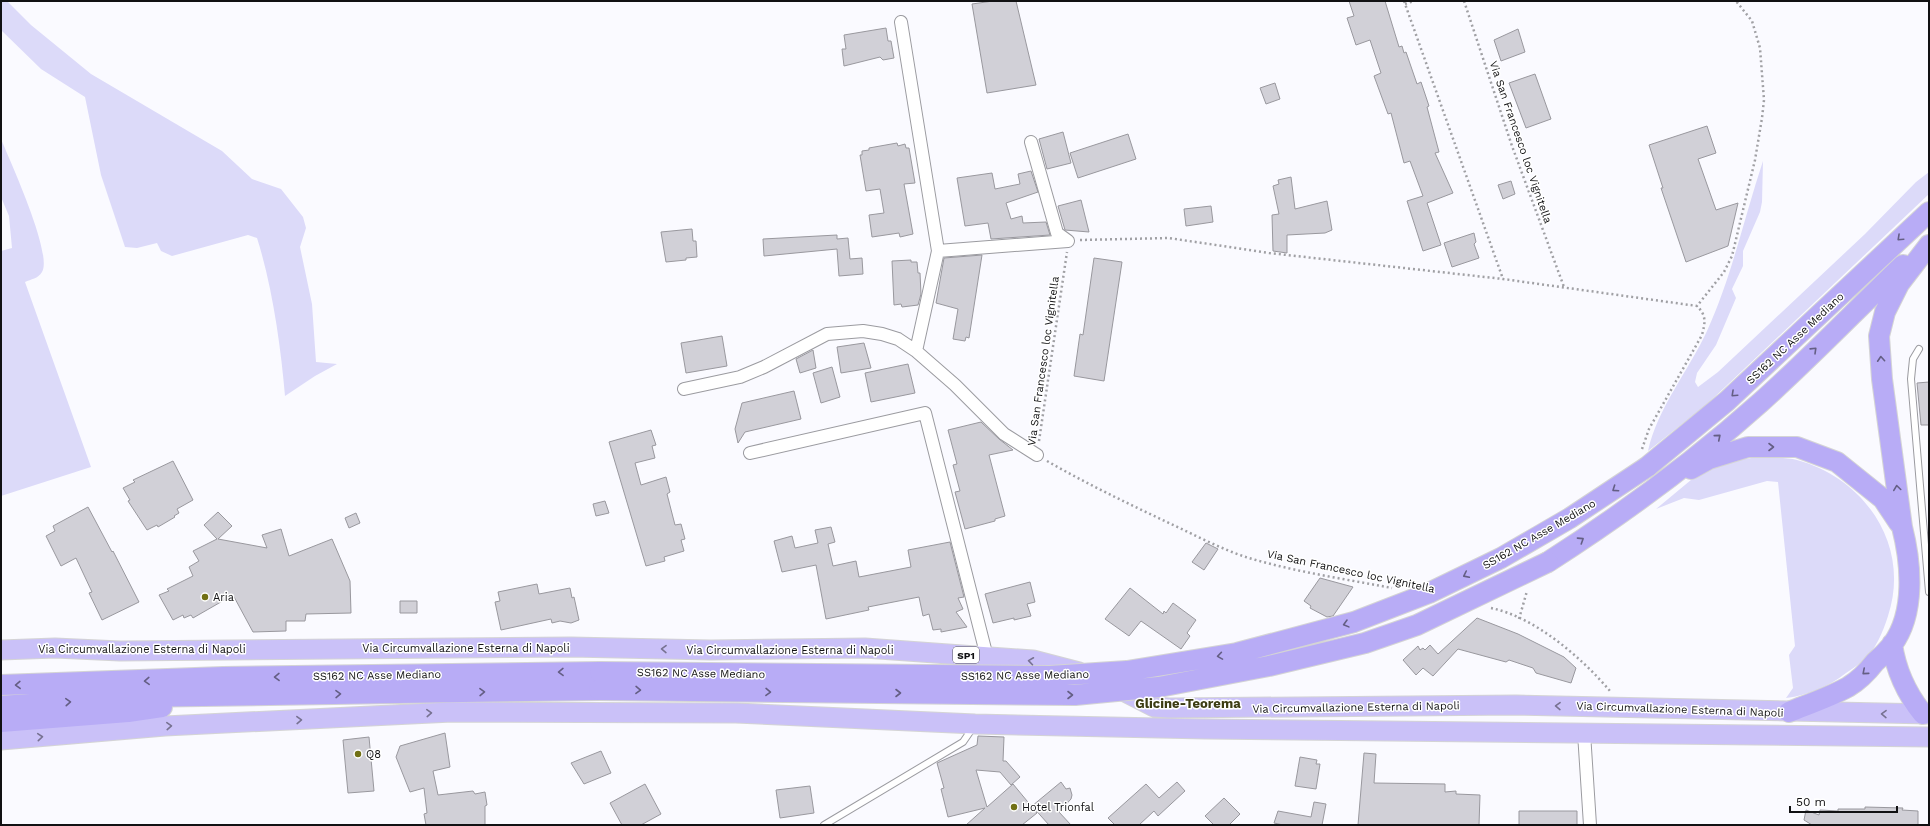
<svg xmlns="http://www.w3.org/2000/svg" width="1930" height="826" viewBox="0 0 1930 826" font-family="'Work Sans',sans-serif">
  <style>
    .green { fill: #dcdaf9 }
    .building { fill: #d1d0d7; stroke: #99989e }
    .lines { fill: none; stroke-linecap: round; stroke-linejoin: round }
    .service-casing { stroke: #9b9ba0; stroke-width: 8 }
    .minor-casing { stroke: #9b9ba0; stroke-width: 14 }
    .primary-casing { stroke: #d4d4d5; stroke-width: 21 }
    .trunk-casing { stroke: #d4d4d5; stroke-width: 22 }
    .path { stroke: #a0a0a4; stroke-width: 2.5; stroke-dasharray: 2 3; stroke-linecap: butt }
    .service { stroke: #fff; stroke-width: 6 }
    .minor { stroke: #fff; stroke-width: 12 }
    .primary { stroke: #cac1f8; stroke-width: 19 }
    .trunk { stroke: #b8acf6; stroke-width: 20 }
    .trunk-bridge-casing { stroke: #d4d4d5; stroke-width: 22; stroke-linecap: butt }
    .trunk-bridge { stroke: #b8acf6; stroke-width: 20 }
    .oneway { stroke: #645e84 }
    .oneway2 { stroke: #777291 }
    .poi-dot { fill: #717014; stroke: #fff; stroke-width: 1.5 }
    .labels { text-anchor: middle; stroke-width: 3; stroke-linejoin: round; paint-order: stroke }
    .shield { fill: #fff; stroke: #58585a; stroke-width: 1 }
    .shield-label { font-size: 10px; font-weight: bold; fill: #111113 }
    .street-label { font-size: 11px; fill: #111113; stroke: #fff }
    .poi-label { font-size: 11px; fill: #111113; stroke: #fff; text-anchor: start }
    .quarter-label { font-size: 13px; font-weight: bold; fill: #3c3c13; stroke: #fff }
  </style>
  <rect width="100%" height="100%" fill="#fafaff"/>
  <path class="green" d="M1,1H7L31,25L91,74L222,151L252,179L281,189L303,217L306,228L300,247L312,304L316,362L337,364L315,376L285,396C281,347 272,285 257,238L248,235L172,256L161,251L157,243L137,248L125,247L101,175L85,97L41,69L1,30Z
    M1,139C10,161 53,254 42,272C38,279 31,279 25,282L91,467L1,496V251L12,248L9,216L1,197Z
    M1763,161L1762,202L1760,212L1743,251V266L1732,289L1736,298L1716,345L1697,373L1695,382L1698,387L1718,372L1865,234L1916,182L1929,172V194L1705,406L1648,451C1657,409 1689,370 1707,331C1732,276 1744,218 1763,161Z
    M1758,457C1770,458 1785,457 1797,460C1866,479 1911,546 1888,616C1883,632 1876,649 1863,661C1858,665 1852,669 1846,673C1828,687 1809,695 1786,698L1793,688L1789,655L1795,646L1778,482L1767,481L1699,500L1684,498L1656,509L1697,475L1731,461Z"/>
  <path class="building" d="M993,1H1016L1036,85L987,93L972,4Z
    M1349,1H1385L1399,47L1402,46L1404,53L1406,52L1417,84L1421,82L1429,106L1427,107L1439,152L1435,153L1453,193L1427,203L1441,245L1423,251L1407,201L1423,196L1410,161L1404,163L1391,113L1388,114L1374,76L1381,73L1370,40L1356,45L1347,18L1354,16Z
    M886,28L888,41H891L894,58L883,60L880,57L844,66L842,49H846L844,35Z
    M1518,29L1525,52L1501,61L1494,40Z
    M1535,74L1551,119L1526,128L1509,83Z
    M1275,83L1280,99L1266,104L1260,88Z
    M1707,126L1716,153L1698,159L1716,210L1738,203L1728,246L1686,262L1661,188H1663L1649,145Z
    M1063,132L1071,163L1047,169L1039,139Z
    M1128,134L1136,159L1078,178L1070,153Z
    M897,143L898,146L905,144L906,148H909L915,183L904,184L913,234L900,237L899,233L872,237L869,215L884,213L880,189L866,191L860,155H862V151L869,150V148Z
    M1031,171L1038,192L1006,203L1011,219L1022,216L1023,223L1046,222L1050,235L991,239L988,223L965,226L957,178L992,173L995,189L1020,184L1018,174Z
    M1291,177L1295,209L1327,201L1332,230L1325,233L1287,235V253L1273,251L1272,215L1279,214L1273,186L1279,184L1278,180Z
    M1511,181L1515,194L1503,199L1498,185Z
    M1081,200L1089,232L1065,230L1058,206Z
    M1211,206L1213,222L1186,226L1184,209Z
    M692,229L693,241H696L697,257L686,258V260L666,262L661,232Z
    M1474,233L1476,242L1474,244L1479,258L1452,267L1444,243Z
    M837,235V239L848,238L850,259L862,258L863,274L839,276L837,249L764,256L763,239Z
    M982,255L969,338L966,337L965,341L953,339L958,309L936,303L944,258Z
    M1094,258L1122,262L1104,381L1074,376L1080,334L1083,335Z
    M911,260V262H917L918,273H920L921,294L918,305L902,307L901,304L894,305L892,261Z
    M722,336L727,366L686,373L681,343Z
    M864,343L871,368L841,373L837,347Z
    M813,350L816,368L800,373L796,359Z
    M908,364L915,393L871,402L865,373Z
    M832,367L840,397L821,403L813,373Z
    M1929,382V425H1921L1917,383Z
    M794,391L801,419L745,432L738,443L735,429L742,403Z
    M981,422L999,439L1013,450L989,455L1005,516L995,519V521L965,529L955,492L960,491L953,465L957,464L948,430Z
    M651,430L656,445L652,446L655,458L635,463L641,485L666,477L670,492L667,494L675,525L681,524L685,539L681,540L684,551L664,557L665,561L646,566L609,442Z
    M173,461L193,500L177,509L179,513L174,516L175,517L158,527L157,525L147,530L128,501L130,500L123,488L135,482L133,480Z
    M605,501L609,513L596,516L593,504Z
    M88,507L112,552L113,551L139,602L102,620L89,593L92,592L76,558L61,566L46,536L55,531L53,526Z
    M218,512L232,526L218,539L267,548L262,535L281,529L289,556L332,539L350,581L351,613L306,614L305,621H286V631L253,632L233,595L193,618L191,615L184,618L183,615L173,620L159,595L169,591L167,589L193,576L189,567L199,561L193,551L217,539L204,525Z
    M356,513L360,523L349,528L345,518Z
    M831,527L835,542L828,544L833,566L856,561L859,577L911,567L908,550L950,542L964,597L958,598L963,609L956,612L967,627L941,632V629L933,630L929,614L923,616L919,597L868,607L869,610L826,619L816,565L782,572L774,541L792,536L795,548L818,543L815,530Z
    M1206,543L1218,549L1204,570L1192,562Z
    M1320,578L1353,587L1333,616L1327,617L1310,608L1311,606L1304,601Z
    M1030,582L1035,602L1027,604L1031,616L1014,620V618L993,623L985,594Z
    M537,584L539,594L570,588L572,598L574,597L579,620L571,623L560,621L552,623L551,619L501,630L495,602L500,601L498,592Z
    M1130,588L1163,614L1164,611L1166,613L1173,603L1196,620L1187,633L1190,636L1181,649L1141,621L1129,636L1105,619Z
    M400,601H417V613H400Z
    M1477,618L1518,634L1564,657L1576,668L1571,683L1536,673L1533,668L1509,660L1506,662L1458,649L1433,676L1423,668L1416,675L1403,660L1418,646L1420,650L1423,648L1425,650L1430,645L1438,654Z
    M445,733L450,767L433,771L438,795L473,791L475,794L485,792L487,805L485,806V825H426L424,814L427,813L424,788L410,792L396,757L400,746Z
    M978,736L1004,737L1003,761H1006L1020,777L1011,785L1000,772L976,770L987,807L1013,784L1037,813L1022,825H966L985,808L948,817L941,789L944,788L937,763L977,745Z
    M369,737L374,791L348,793L343,740Z
    M601,751L611,773L584,784L571,763Z
    M1364,753L1376,754L1374,783L1445,784V792L1456,791V794L1480,795L1479,825H1358Z
    M1300,757L1317,760L1316,764H1320L1316,789L1295,786Z
    M1061,782L1066,789L1070,788L1072,795L1071,799L1059,812L1071,825H1049L1032,806Z
    M1177,782L1185,791L1158,816L1154,811L1139,825H1115L1108,818L1146,784L1159,798Z
    M645,784L661,814L641,825H622L610,803Z
    M810,786L814,813L780,818L776,790Z
    M1224,798L1240,814L1229,825H1214L1205,816Z
    M1314,802L1326,804L1322,825H1283L1274,823L1278,811L1311,817Z
    M1865,807L1903,808L1902,810L1918,811V825H1812L1804,820L1806,810L1819,815L1820,810L1838,811V809H1865Z
    M1519,811H1577V825H1519Z"/>
  <g class="lines">
    <g class="service-casing">
      <path id="service" d="M1919,349L1913,359L1911,379L1929,592
        M824,825L963,742L974,726"/>
    </g>
    <g class="minor-casing">
      <path id="minor" d="M901,22L938,251
        M1031,142L1057,233L1068,241
        M916,351L938,251L1068,241
        M684,389L740,377L764,367L827,334L863,331L882,334L898,339L916,351L955,385L1004,434L1037,455
        M750,453L925,413L987,657
        M1584,733L1590,825"/>
    </g>
    <g class="primary-casing">
      <path id="primary" d="M1,650L55,648L120,651L571,647L711,650L865,648L1033,660L1079,672
        M1115,687L1154,707L1169,708L1516,705L1929,714
        M1,740L165,726L452,712L736,713L975,724L1206,729L1929,737"/>
    </g>
    <g class="trunk-casing">
      <path id="trunk" d="M1647,467L1727,401L1929,212
        M1691,469L1709,459L1748,447H1797L1837,462L1883,499L1899,523
        M1548,562C1623,514 1695,461 1761,402C1810,358 1856,310 1903,265
        M1892,644C1896,671 1906,693 1923,714
        M1,685L223,677L600,672
        M1,706L132,697L599,690
        M1789,712C1809,704 1830,697 1848,687C1858,681 1868,671 1875,662C1881,657 1887,651 1892,645C1916,613 1911,562 1902,527L1882,379L1879,336L1885,312L1899,284L1929,245
        M1,722L128,712L162,707"/>
    </g>
    <path class="path" d="M1404,1L1503,279
      M1464,1L1512,146L1564,287
      M1405,4L1414,1
      M1080,240L1169,238L1269,253L1503,279L1697,306L1724,272L1732,256L1755,160L1762,118L1764,100L1760,48L1752,21L1736,1
      M1039,441L1067,252
      M1642,449L1649,429L1702,335C1705,323 1707,316 1697,306
      M1047,461C1087,484 1129,504 1171,524C1197,536 1223,550 1249,558C1296,572 1345,579 1392,588
      M1491,608C1535,617 1582,658 1610,691
      M1519,619L1527,591"/>
    <use href="#service" class="service"/>
    <use href="#minor" class="minor"/>
    <use href="#primary" class="primary"/>
    <use href="#trunk" class="trunk"/>
    <g class="trunk-bridge-casing">
      <path id="trunk-bridge" d="M600,672L1050,676L1127,671L1237,653L1354,622L1429,593L1501,558L1570,518L1647,467
        M599,690L1075,695L1159,687L1269,666L1365,643L1417,625L1548,562"/>
    </g>
    <use href="#trunk-bridge" class="trunk-bridge"/>
  </g>
  <defs><path id="oneway-chevron" d="M-2-3.5L2.5 0L-2 3.5" fill="none" stroke-width="1.6" stroke-linecap="round" stroke-linejoin="round"/></defs>
  <g class="oneway">
    <use href="#oneway-chevron" transform="translate(1900 238) rotate(137)"/>
    <use href="#oneway-chevron" transform="translate(1814 350) rotate(-44)"/>
    <use href="#oneway-chevron" transform="translate(1881 359) rotate(-94)"/>
    <use href="#oneway-chevron" transform="translate(1734 394) rotate(137)"/>
    <use href="#oneway-chevron" transform="translate(1718 437) rotate(-40)"/>
    <use href="#oneway-chevron" transform="translate(1771 447)"/>
    <use href="#oneway-chevron" transform="translate(1897 488) rotate(-98)"/>
    <use href="#oneway-chevron" transform="translate(1615 489) rotate(146)"/>
    <use href="#oneway-chevron" transform="translate(1581 540) rotate(-33)"/>
    <use href="#oneway-chevron" transform="translate(1466 575) rotate(154)"/>
    <use href="#oneway-chevron" transform="translate(1346 624) rotate(165)"/>
    <use href="#oneway-chevron" transform="translate(1220 656) rotate(171)"/>
    <use href="#oneway-chevron" transform="translate(561 672) rotate(179)"/>
    <use href="#oneway-chevron" transform="translate(1865 672) rotate(139)"/>
    <use href="#oneway-chevron" transform="translate(277 677) rotate(179)"/>
    <use href="#oneway-chevron" transform="translate(147 681) rotate(177)"/>
    <use href="#oneway-chevron" transform="translate(18 685) rotate(178)"/>
    <use href="#oneway-chevron" transform="translate(638 690) rotate(1)"/>
    <use href="#oneway-chevron" transform="translate(482 692) rotate(-1)"/>
    <use href="#oneway-chevron" transform="translate(768 692) rotate(1)"/>
    <use href="#oneway-chevron" transform="translate(898 693)"/>
    <use href="#oneway-chevron" transform="translate(338 694) rotate(-1)"/>
    <use href="#oneway-chevron" transform="translate(1070 695)"/>
    <use href="#oneway-chevron" transform="translate(68 702) rotate(-4)"/>
  </g>
  <g class="oneway2">
    <use href="#oneway-chevron" transform="translate(664 649) rotate(-179)"/>
    <use href="#oneway-chevron" transform="translate(1031 661) rotate(-172)"/>
    <use href="#oneway-chevron" transform="translate(1558 706) rotate(-179)"/>
    <use href="#oneway-chevron" transform="translate(429 713) rotate(-3)"/>
    <use href="#oneway-chevron" transform="translate(1884 714) rotate(-179)"/>
    <use href="#oneway-chevron" transform="translate(299 720) rotate(-2)"/>
    <use href="#oneway-chevron" transform="translate(169 726) rotate(-3)"/>
    <use href="#oneway-chevron" transform="translate(40 737) rotate(-5)"/>
  </g>
  <g class="poi-dot">
    <circle cx="205" cy="597" r="4"/>
    <circle cx="358" cy="754" r="4"/>
    <circle cx="1014" cy="807" r="4"/>
  </g>
  <g class="labels">
    <rect class="shield" x="953" y="647" width="26" height="16" rx="3"/>
    <g class="shield-label">
      <text x="966" y="659">SP1</text>
    </g>
    <g class="street-label">
      <text transform="translate(1521 142) rotate(71)" y="4">Via San Francesco loc Vignitella</text>
      <text transform="translate(1795 338) rotate(-43)" y="4">SS162 NC Asse Mediano</text>
      <text transform="translate(1043 361) rotate(-82)" y="4">Via San Francesco loc Vignitella</text>
      <text transform="translate(1539 534) rotate(-30)" y="4">SS162 NC Asse Mediano</text>
      <text transform="translate(1351 571) rotate(12)" y="4">Via San Francesco loc Vignitella</text>
      <text x="466" y="652">Via Circumvallazione Esterna di Napoli</text>
      <text x="142" y="653">Via Circumvallazione Esterna di Napoli</text>
      <text x="790" y="654">Via Circumvallazione Esterna di Napoli</text>
      <text transform="translate(701 673) rotate(1)" y="4">SS162 NC Asse Mediano</text>
      <text transform="translate(377 675) rotate(-1)" y="4">SS162 NC Asse Mediano</text>
      <text transform="translate(1025 675) rotate(-1)" y="4">SS162 NC Asse Mediano</text>
      <text transform="translate(1356 707) rotate(-1)" y="4">Via Circumvallazione Esterna di Napoli</text>
      <text transform="translate(1680 709) rotate(2)" y="4">Via Circumvallazione Esterna di Napoli</text>
    </g>
    <g class="poi-label">
      <text x="213" y="601">Aria</text>
      <text x="366" y="758">Q8</text>
      <text x="1022" y="811">Hotel Trionfal</text>
    </g>
    <g class="quarter-label">
      <text x="1188" y="708">Glicine-Teorema</text>
    </g>
  </g>
  <rect width="1930" height="826" fill="none" stroke="#111113" stroke-width="4"/>
  <path d="M1790 806v6h107v-6" fill="none" stroke="#111113" stroke-width="2"/>
  <text x="1796" y="806" font-size="12" fill="#111113" stroke="#ffffff" stroke-width="3" paint-order="stroke">50 m</text>
</svg>
